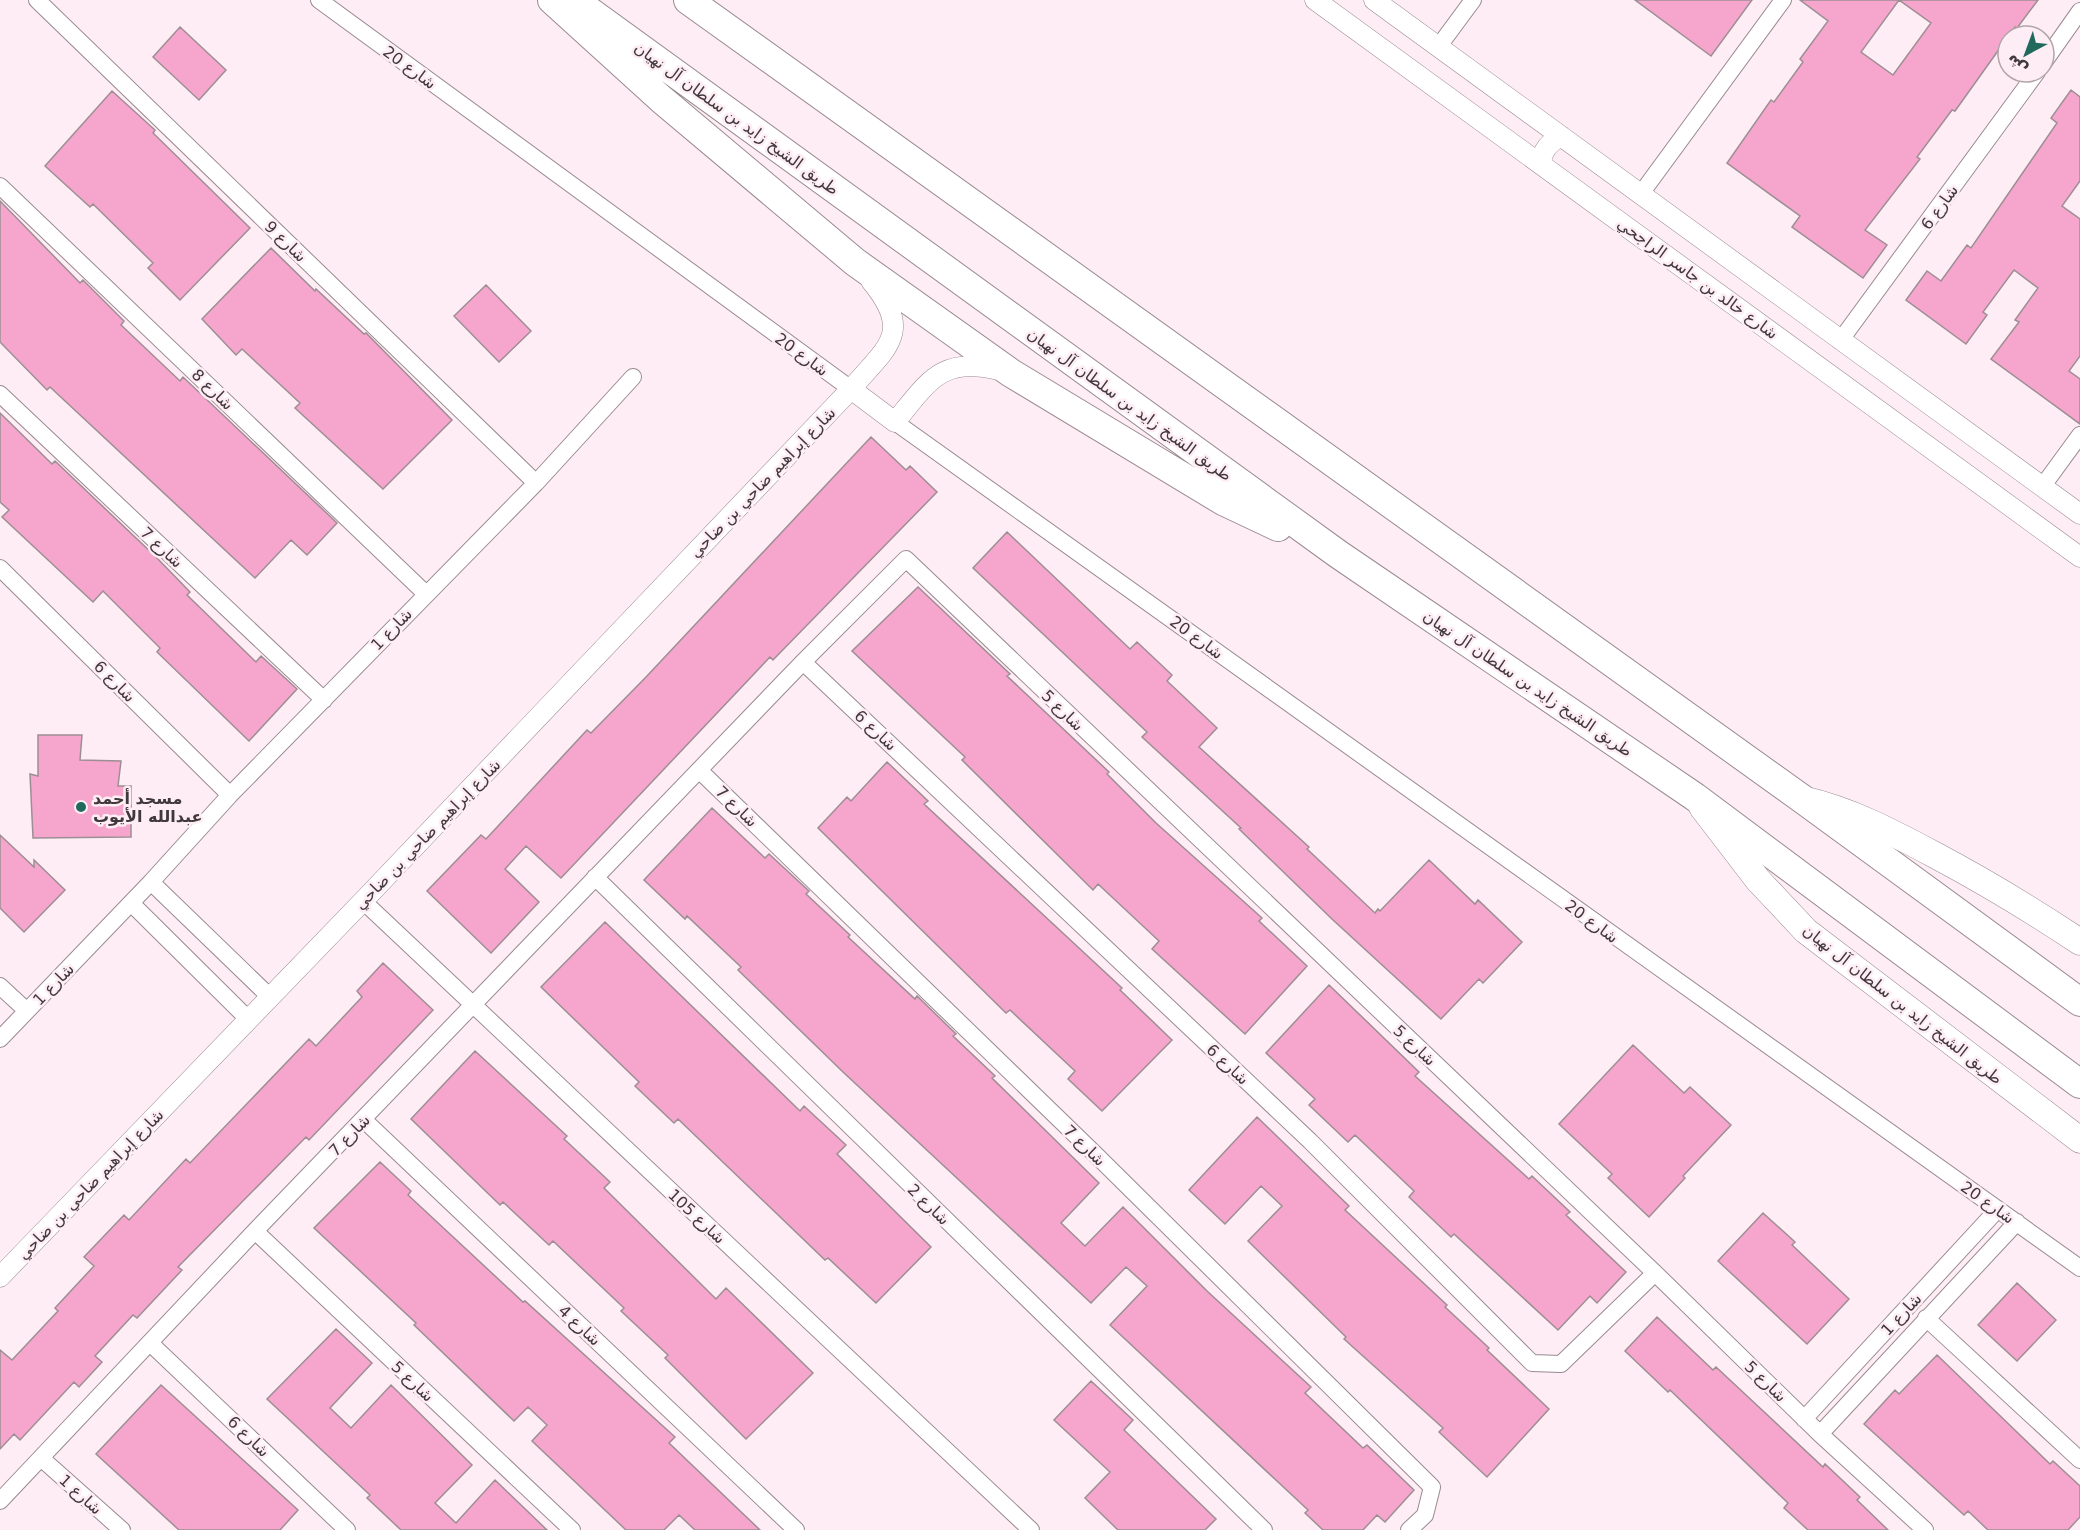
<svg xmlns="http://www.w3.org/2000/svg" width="2080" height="1530" viewBox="0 0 2080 1530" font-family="'DejaVu Sans',Vazirmatn,sans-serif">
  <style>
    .building { fill: #f6a6cd; stroke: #9d8e94; stroke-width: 1.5 }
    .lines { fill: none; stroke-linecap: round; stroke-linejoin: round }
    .minor-casing { stroke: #998a91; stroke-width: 18 }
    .tertiary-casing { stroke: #998a91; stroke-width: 21 }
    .primary-casing { stroke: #998a91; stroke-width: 27 }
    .motorway-casing { stroke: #998a91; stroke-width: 30 }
    .minor { stroke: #fff; stroke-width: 16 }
    .tertiary { stroke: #fff; stroke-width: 20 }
    .primary { stroke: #fff; stroke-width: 26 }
    .motorway { stroke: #fff; stroke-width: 28 }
    .poi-dot { fill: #22695d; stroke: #feedf4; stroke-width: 2 }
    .labels { text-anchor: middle; stroke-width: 5; stroke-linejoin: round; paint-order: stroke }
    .street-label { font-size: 16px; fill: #40393c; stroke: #feedf4 }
    .poi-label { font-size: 16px; font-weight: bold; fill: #40393c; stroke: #feedf4; text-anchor: start }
  </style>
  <rect width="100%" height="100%" fill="#feedf4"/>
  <path class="building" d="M1635,0H1752L1711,56Z
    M1800,0H1899L1861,52L1893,75L1931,23L1899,0H2038L2017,28L2015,27L1955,111L1952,110L1917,157L1920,159L1865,230L1887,245L1863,278L1792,227L1800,216L1727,163L1771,100L1774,102L1803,62L1800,59L1828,21Z
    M180,27L226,70L199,100L153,57Z
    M2071,90L2080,97V181L2062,206L2080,219V356L2069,371L2080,379V424L1991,359L2019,322L2015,320L2038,288L2014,270L1983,312L1987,315L1966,344L1906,300L1927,271L1941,281L1967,245L1971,248L2057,123L2051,118Z
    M112,91L155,130L153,133L250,228L180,300L148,268L153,263L93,204L90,207L45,166Z
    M0,201L80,283L83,280L124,321L121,325L180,381L183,377L337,523L307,555L291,540L255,578L50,387L47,390L0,342Z
    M271,248L315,291L316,289L364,334L366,333L452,420L383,489L295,408L300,403L242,349L236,355L202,319Z
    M486,285L531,331L499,362L454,316Z
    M0,413L52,464L55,461L157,558L190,592L187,595L256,662L261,656L297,689L249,741L157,652L160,648L103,591L93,602L2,517L9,510L0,502Z
    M871,437L906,470L910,466L937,492L773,660L770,657L561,878L526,846L505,869L539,902L491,953L427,891L481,835L486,839L587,730L591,733L647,676Z
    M1007,532L1130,649L1137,642L1172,675L1167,681L1217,728L1199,747L1309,847L1307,849L1375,913L1378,909L1380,911L1429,860L1475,904L1478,900L1522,942L1483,983L1479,979L1441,1019L1333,920L1239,829L1241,828L1142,737L1147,732L973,568Z
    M918,587L1010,674L1007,676L1109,772L1107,774L1156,823L1262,918L1259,921L1307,966L1245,1034L1152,949L1159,941L1098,884L1093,890L962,760L965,757L852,651Z
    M38,735H82L80,760L121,761L118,786H131V837L33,838L30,774L38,776Z
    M887,762L928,801L924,804L1122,988L1120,990L1172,1040L1102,1111L1068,1079L1075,1071L1010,1010L1006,1013L818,828L847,797L851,801Z
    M712,808L765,858L769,854L809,891L806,894L850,935L848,937L915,999L917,996L956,1034L953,1036L995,1076L992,1078L1099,1183L1061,1223L1085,1246L1123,1207L1207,1291L1311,1387L1305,1393L1363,1448L1367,1445L1414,1490L1385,1522L1377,1515L1363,1530H1323L1305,1513L1308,1510L1110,1325L1147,1286L1126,1267L1091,1303L843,1072L738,970L741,967L687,916L685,919L644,880Z
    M0,835L34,867V860L65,890L24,932L0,908Z
    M605,922L800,1111L804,1106L846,1145L837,1154L931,1247L876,1303L828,1258L825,1260L678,1119L674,1123L635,1086L639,1082L541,987Z
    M383,963L433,1010L309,1140L306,1137L178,1267L182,1270L137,1318L133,1315L95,1356L102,1362L79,1387L74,1382L20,1440L14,1434L0,1449V1350L12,1360L58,1311L55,1308L94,1266L84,1257L124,1215L129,1220L186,1159L190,1163L309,1039L316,1046L362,997L357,991Z
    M1329,985L1419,1072L1415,1076L1529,1179L1532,1176L1570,1212L1566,1215L1626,1272L1597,1303L1590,1296L1558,1330L1454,1234L1451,1237L1409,1197L1414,1191L1355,1135L1348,1142L1309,1105L1315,1099L1266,1053Z
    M1633,1045L1684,1093L1690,1087L1731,1125L1683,1176L1685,1178L1649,1217L1608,1178L1612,1174L1559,1124Z
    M475,1051L567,1136L564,1139L610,1182L604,1188L716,1299L726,1288L813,1373L746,1439L665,1358L668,1355L621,1311L624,1308L553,1241L549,1245L503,1202L500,1205L411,1119Z
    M1257,1117L1349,1206L1345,1210L1447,1305L1445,1307L1489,1348L1487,1350L1549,1409L1487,1477L1439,1432L1443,1428L1344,1339L1346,1337L1248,1241L1282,1206L1261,1186L1225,1224L1189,1190Z
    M380,1162L411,1191L408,1195L523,1302L525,1301L675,1437L669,1443L760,1530H695L679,1515L664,1530H626L532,1441L547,1425L528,1407L514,1421L414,1325L416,1323L314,1228Z
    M1763,1213L1795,1242L1792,1245L1849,1299L1807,1344L1718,1261Z
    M2017,1283L2056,1320L2017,1361L1978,1325Z
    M1657,1317L1713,1370L1716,1367L1823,1467L1825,1464L1860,1497L1857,1500L1888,1530H1808L1784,1508L1788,1503L1670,1390L1668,1392L1625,1351Z
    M336,1329L372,1363L330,1408L351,1428L391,1385L472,1465L435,1503L456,1523L495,1480L547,1530H401L367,1498L370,1495L267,1399Z
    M1937,1355L2050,1464L2053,1461L2080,1486V1517L2068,1530H1988L1968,1511L1964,1515L1864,1424L1895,1390L1899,1394Z
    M1091,1381L1133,1420L1124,1430L1216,1519L1205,1530H1118L1085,1498L1110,1472L1054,1420Z
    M161,1385L298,1510L280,1530H179L96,1454Z"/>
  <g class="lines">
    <g class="minor-casing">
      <path id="minor" d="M37,0L536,483
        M319,0L851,389
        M1439,46L1473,0
        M2044,62L2080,11
        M0,186L425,593
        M1640,195L1783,0
        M1840,341L2037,72
        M0,394L324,700
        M895,422L2080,1268
        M2042,487L2080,435
        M0,568L230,795
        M803,662L1310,1141L1532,1363L1561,1364L1655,1273
        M699,770L1094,1153L1432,1487L1425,1515L1409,1530
        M595,877L1264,1530
        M151,882L270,997
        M363,901L1031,1530
        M131,903L249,1020
        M0,986L27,1011
        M0,1039L151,882L230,795L536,483L633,377
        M364,1120L796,1530
        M255,1231L572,1530
        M1926,1318L2080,1460
        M150,1343L347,1530
        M1804,1419L1998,1209
        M1820,1434L2017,1222
        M41,1458L122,1530
        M0,1501L255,1231L803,662L906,559L1655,1273L1820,1434L1925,1530"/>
    </g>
    <g class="tertiary-casing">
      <path id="tertiary" d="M1315,0L2080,557
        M1374,0L2080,514
        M1541,164C1542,150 1549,143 1561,136
        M851,389L895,422C929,381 941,356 999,370
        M0,1277L363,901L851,389C887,347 914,333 871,281"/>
    </g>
    <g class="primary-casing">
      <path id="primary" d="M1802,799C1850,810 1890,831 1933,854C1984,881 2032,910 2080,942
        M1702,807L1758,880L1806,931L2080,1140"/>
    </g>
    <g class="motorway-casing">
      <path id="motorway" d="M552,0L661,99L855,262L1011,373L1223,501L1278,527
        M574,0L1338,554L1695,797L2080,1084
        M688,0L1801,798L2080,1002"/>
    </g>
    <use href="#minor" class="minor"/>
    <use href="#tertiary" class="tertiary"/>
    <use href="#primary" class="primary"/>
    <use href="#motorway" class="motorway"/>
  </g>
  <circle class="poi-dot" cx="81" cy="807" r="6"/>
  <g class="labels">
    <g class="street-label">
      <text transform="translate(410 67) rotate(36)" y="6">شارع 20</text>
      <text transform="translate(737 118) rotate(36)" y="6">طريق الشيخ زايد بن سلطان آل نهيان</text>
      <text transform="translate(1939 207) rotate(-54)" y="6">شارع 6</text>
      <text transform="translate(286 241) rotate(44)" y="6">شارع 9</text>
      <text transform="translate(1698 278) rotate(36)" y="6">شارع خالد بن جاسر الراجحي</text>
      <text transform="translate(802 354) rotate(36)" y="6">شارع 20</text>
      <text transform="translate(213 389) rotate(44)" y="6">شارع 8</text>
      <text transform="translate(1130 404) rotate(36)" y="6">طريق الشيخ زايد بن سلطان آل نهيان</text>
      <text transform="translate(762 482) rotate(-46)" y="6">شارع إبراهيم ضاحي بن ضاحي</text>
      <text transform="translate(162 547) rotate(43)" y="6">شارع 7</text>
      <text transform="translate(391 629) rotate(-46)" y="6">شارع 1</text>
      <text transform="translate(1197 637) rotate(36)" y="6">شارع 20</text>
      <text transform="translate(115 681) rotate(45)" y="6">شارع 6</text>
      <text transform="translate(1528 683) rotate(34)" y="6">طريق الشيخ زايد بن سلطان آل نهيان</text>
      <text transform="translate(1063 710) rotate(44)" y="6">شارع 5</text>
      <text transform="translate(876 730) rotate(43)" y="6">شارع 6</text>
      <text transform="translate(737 806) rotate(44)" y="6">شارع 7</text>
      <text transform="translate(427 834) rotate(-46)" y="6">شارع إبراهيم ضاحي بن ضاحي</text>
      <text transform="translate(1592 921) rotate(36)" y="6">شارع 20</text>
      <text transform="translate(53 984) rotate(-46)" y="6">شارع 1</text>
      <text transform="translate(1903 1004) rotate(38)" y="6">طريق الشيخ زايد بن سلطان آل نهيان</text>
      <text transform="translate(1415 1045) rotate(43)" y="6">شارع 5</text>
      <text transform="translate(1228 1064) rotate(43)" y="6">شارع 6</text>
      <text transform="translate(349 1135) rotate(-46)" y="6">شارع 7</text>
      <text transform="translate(1085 1145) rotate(44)" y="6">شارع 7</text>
      <text transform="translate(90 1184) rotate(-46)" y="6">شارع إبراهيم ضاحي بن ضاحي</text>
      <text transform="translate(1988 1202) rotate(35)" y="6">شارع 20</text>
      <text transform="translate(929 1204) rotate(44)" y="6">شارع 2</text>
      <text transform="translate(697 1216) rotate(43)" y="6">شارع 105</text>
      <text transform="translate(1901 1314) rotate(-47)" y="6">شارع 1</text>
      <text transform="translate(580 1325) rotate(43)" y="6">شارع 4</text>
      <text transform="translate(413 1381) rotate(43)" y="6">شارع 5</text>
      <text transform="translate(1766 1381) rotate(44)" y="6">شارع 5</text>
      <text transform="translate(249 1436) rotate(44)" y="6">شارع 6</text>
      <text transform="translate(81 1494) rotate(42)" y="6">شارع 1</text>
    </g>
    <g class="poi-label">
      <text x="93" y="804">مسجد أحمد<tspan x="93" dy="18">عبدالله الأيوب</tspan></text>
    </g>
  </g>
  <g transform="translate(2026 54) rotate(221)"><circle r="28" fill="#feedf4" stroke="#b2a5aa" stroke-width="1.5"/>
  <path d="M0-4.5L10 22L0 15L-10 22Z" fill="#22695d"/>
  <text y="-9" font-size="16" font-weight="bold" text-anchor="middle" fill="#40393c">ش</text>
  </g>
</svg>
